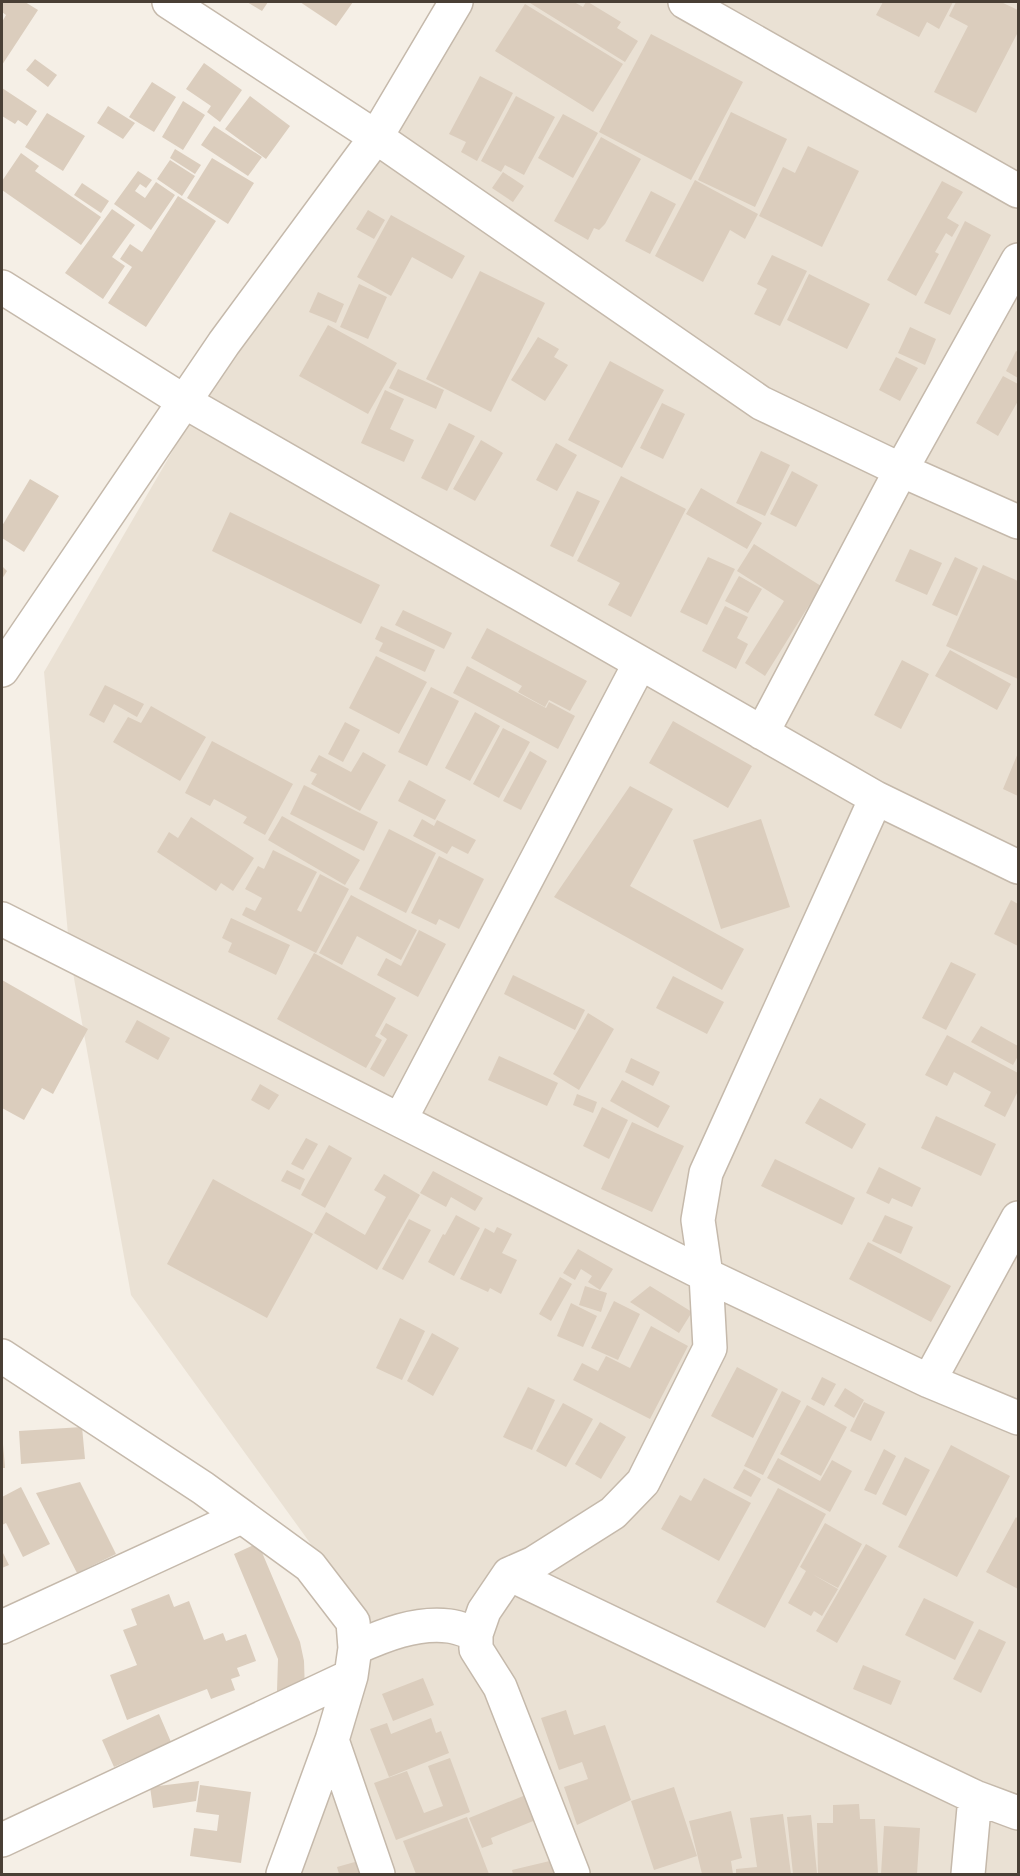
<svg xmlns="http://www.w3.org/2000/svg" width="1020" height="1876" viewBox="0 0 1020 1876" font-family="Cabin,sans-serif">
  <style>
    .residential { fill: #eae1d4 }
    .building { fill: #dbcdbd }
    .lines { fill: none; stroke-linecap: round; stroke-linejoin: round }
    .minor-casing { stroke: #c5b9ab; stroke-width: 36 }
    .minor { stroke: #fff; stroke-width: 33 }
  </style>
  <rect width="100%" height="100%" fill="#f5efe6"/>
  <path class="residential" d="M450,2H1018V1874H287L362,1615L131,1295L70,956L44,672L282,263Z"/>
  <path class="building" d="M2,2H25L38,10L2,65V22L6,15L2,12Z
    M247,2H268L262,11Z
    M300,2H353L336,26Z
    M532,2H574L583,7L586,2H588L621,22L617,28L638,41L625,62L530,3Z
    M883,2H953L939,29L927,22L919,37L876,15Z
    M956,2H1001L1018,10V32L976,113L934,92L968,26L949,16Z
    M525,4L623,64L593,112L495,51Z
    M651,34L743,82L691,180L599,132Z
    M35,59L57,75L48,87L26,70Z
    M204,63L242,90L220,122L207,112L211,106L186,89Z
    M480,76L513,93L477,161L461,152L466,142L449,134Z
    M152,82L176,97L154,132L129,117Z
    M2,88L37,111L27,126L18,120L15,124L2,116Z
    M250,96L290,126L266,159L225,129Z
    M516,96L555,117L524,175L505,165L501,172L481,161Z
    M183,101L205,115L183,150L162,137Z
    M108,106L135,123L123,139L97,123Z
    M731,112L787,139L755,207L698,180Z
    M47,113L85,136L63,171L25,147Z
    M563,114L598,133L573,178L538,158Z
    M214,126L262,157L248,176L201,145Z
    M601,137L641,159L605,224L599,230L594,228L588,240L554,221Z
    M808,146L859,171L822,247L759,216L783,167L795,173Z
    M175,149L201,165L195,174L170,158Z
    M21,153L39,166L35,171L101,217L81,245L2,190V181Z
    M212,158L254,183L228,224L187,198Z
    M170,160L195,176L182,196L157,179Z
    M138,171L152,180L146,188L140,184L135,191L145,198L156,182L175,195L151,230L114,204Z
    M503,172L524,186L513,202L492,188Z
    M695,180L758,214L745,239L730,230L703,282L655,256Z
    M942,181L963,192L947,218L959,225L952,237L946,233L935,252L939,254L916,296L887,280Z
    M82,183L109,201L101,213L74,195Z
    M651,191L676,204L650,254L625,241Z
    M178,196L216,221L146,327L108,303L132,267L120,259L130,244L142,252Z
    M112,209L135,225L112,257L125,266L103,299L65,273Z
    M368,210L385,220L374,239L356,229Z
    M391,215L465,256L452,279L412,257L391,296L357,277Z
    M965,221L991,235L950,315L924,303Z
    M772,255L807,271L780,326L754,314L767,289L757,284Z
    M480,271L545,303L491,412L426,379Z
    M809,274L870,304L847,349L787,320Z
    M359,284L387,297L368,339L340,327Z
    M318,292L344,304L336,323L309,312Z
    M328,325L397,363L368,414L299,376Z
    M910,327L936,339L925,365L898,353Z
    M538,337L559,349L554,357L568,365L545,401L511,380Z
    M1016,351L1018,352V378L1006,371Z
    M896,357L918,368L900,401L879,390Z
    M610,361L664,390L622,468L568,440Z
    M398,369L444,390L436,409L389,388Z
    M1003,376L1018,384V401L998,436L976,423Z
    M385,390L404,399L390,429L414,440L404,462L361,443Z
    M662,403L685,414L663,459L640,448Z
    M449,423L475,436L447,491L421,478Z
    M481,440L503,453L475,501L453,489Z
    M556,443L577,455L557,491L536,480Z
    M761,451L790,465L765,516L736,503Z
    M792,471L818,485L796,527L770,514Z
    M621,476L686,509L631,617L608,605L620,583L577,561Z
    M30,479L59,496L24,552L2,538V526Z
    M701,488L762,523L747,549L686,514Z
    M577,491L600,501L573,557L550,546Z
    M230,512L380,585L361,624L212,551Z
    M754,544L821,586L765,676L745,663L784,601L737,571Z
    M910,549L942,563L927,595L895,581Z
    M708,557L735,569L707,625L680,612Z
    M955,557L978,568L957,616L932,605Z
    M983,565L1018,581V679L946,646Z
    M2,566L7,571L2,579Z
    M739,576L762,589L748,613L725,601Z
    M725,606L748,617L737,638L748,644L736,669L702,651Z
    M403,610L452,633L444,649L395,625Z
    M381,626L435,650L425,672L379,651L383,643L375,639Z
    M487,628L587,681L570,711L549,700L545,707L518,692L522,686L471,658Z
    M950,650L1011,684L997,710L935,676Z
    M376,656L427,682L399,734L349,708Z
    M902,660L929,674L901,729L874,715Z
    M467,666L546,708L549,702L575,716L558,749L453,693Z
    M105,685L144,704L137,717L114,704L104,723L89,715Z
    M431,687L459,701L427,766L398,752Z
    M151,706L206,737L180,781L113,742L128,717L141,723Z
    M475,712L500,726L470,781L445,768Z
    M673,721L752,766L728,808L649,763Z
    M345,722L360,730L343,762L328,754Z
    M503,728L530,742L499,798L473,784Z
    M212,741L293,784L265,835L243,823L247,817L214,799L210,806L185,793Z
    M530,751L547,761L521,810L503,801Z
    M363,752L386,765L360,811L311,784L317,774L310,771L319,755L351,772Z
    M1018,753V796L1003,789Z
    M409,780L446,800L435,820L398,801Z
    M304,785L378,822L364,851L290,814Z
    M630,786L673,809L630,886L744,949L722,990L554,897Z
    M282,816L360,860L345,885L268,840Z
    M191,817L254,858L233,891L221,883L216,891L157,852L169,832L178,838Z
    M422,819L434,826L437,820L476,840L468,854L452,846L447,854L413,836Z
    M761,819L790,907L721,929L693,840Z
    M389,829L436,853L406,913L359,889Z
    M273,850L317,872L297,910L301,912L320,874L349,889L316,953L242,915L246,907L255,911L262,898L245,889L258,866L264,869Z
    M439,856L484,879L459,929L439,919L436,925L411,913Z
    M351,895L417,930L401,960L357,936L342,965L319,953Z
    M1011,900L1018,904V946L994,934Z
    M231,918L290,945L276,975L228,952L232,943L222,938Z
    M419,930L446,944L418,997L377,975L386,958L401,966Z
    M314,953L396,998L375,1036L382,1040L366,1068L277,1019Z
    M951,962L976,974L946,1030L922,1018Z
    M513,975L585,1010L575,1030L504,994Z
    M673,976L724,1002L707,1034L656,1008Z
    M2,980L88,1029L53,1094L42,1088L24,1120L2,1108Z
    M588,1013L614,1029L579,1090L553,1074Z
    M137,1020L170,1038L158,1060L125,1042Z
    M386,1023L408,1035L384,1077L370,1069L387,1039L380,1034Z
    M981,1026L1018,1046V1056L1013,1065L971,1042Z
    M947,1035L1018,1073V1091L1005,1117L984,1106L991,1092L954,1072L947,1086L925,1075Z
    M499,1056L558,1083L547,1106L488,1080Z
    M631,1058L660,1072L653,1086L625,1072Z
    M622,1080L670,1106L658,1128L610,1101Z
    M260,1084L279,1095L269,1110L251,1100Z
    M577,1094L597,1102L593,1113L573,1105Z
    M820,1098L866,1124L852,1149L805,1123Z
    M602,1107L628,1120L609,1159L583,1146Z
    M936,1116L996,1144L981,1176L921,1148Z
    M632,1122L684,1146L652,1212L601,1189Z
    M306,1138L318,1144L303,1170L291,1164Z
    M329,1145L352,1158L325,1208L301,1195Z
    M775,1159L855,1198L842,1225L761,1186Z
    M879,1167L921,1188L912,1207L892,1198L889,1204L866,1193Z
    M287,1170L305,1179L300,1190L281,1181Z
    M433,1171L483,1198L475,1211L451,1197L446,1207L420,1193Z
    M384,1174L420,1195L377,1270L314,1233L326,1212L365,1235L386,1197L374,1190Z
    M213,1179L313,1234L267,1318L167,1264Z
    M456,1215L480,1228L454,1276L428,1262L443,1234L445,1235Z
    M885,1215L913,1227L901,1254L872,1241Z
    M409,1219L431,1230L403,1280L382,1269Z
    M497,1227L512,1234L502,1253L517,1260L501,1294L490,1288L488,1292L460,1279L485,1228L494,1233Z
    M868,1242L951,1286L931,1322L849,1279Z
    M578,1249L613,1269L600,1290L588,1282L592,1276L581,1269L575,1280L563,1273Z
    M560,1277L572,1284L551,1321L539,1314Z
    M585,1286L607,1293L601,1312L579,1305Z
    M650,1286L692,1312L679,1333L630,1302Z
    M614,1301L640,1314L618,1360L591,1348Z
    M571,1303L597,1316L583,1347L557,1336Z
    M400,1318L425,1331L402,1380L376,1368Z
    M651,1326L688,1346L650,1419L573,1380L582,1363L598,1371L606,1356L630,1368Z
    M432,1333L459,1348L433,1396L407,1381Z
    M737,1367L778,1389L753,1438L711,1416Z
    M822,1377L836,1384L824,1406L811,1399Z
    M528,1387L555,1400L532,1450L503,1437Z
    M845,1388L864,1400L854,1418L834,1406Z
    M782,1391L801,1401L763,1475L744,1466Z
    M864,1402L885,1412L871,1441L850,1431Z
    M563,1403L593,1419L566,1467L536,1451Z
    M807,1405L847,1427L821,1476L780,1454Z
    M600,1422L626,1437L601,1479L575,1464Z
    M82,1427L85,1459L21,1464L19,1431Z
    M2,1444H3L5,1468H2Z
    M951,1445L1010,1476L957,1577L898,1547Z
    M884,1449L896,1456L876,1495L864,1490Z
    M905,1457L930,1470L906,1516L882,1504Z
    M778,1458L820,1481L832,1460L852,1471L830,1512L767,1478Z
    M744,1469L761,1479L751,1497L733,1488Z
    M704,1478L751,1503L719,1561L661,1529L680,1495L691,1501Z
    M80,1482L116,1554L77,1573L36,1493Z
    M21,1487L50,1544L23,1557L6,1523L2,1525V1497Z
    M778,1488L826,1514L765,1628L716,1602Z
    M1016,1517L1018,1519V1589L986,1572Z
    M825,1523L862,1544L838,1588L812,1574L838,1589L822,1616L814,1611L811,1616L788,1603L806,1571L800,1567Z
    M258,1543L300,1642L304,1661L305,1692L277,1691L278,1659L234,1554Z
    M866,1544L887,1556L837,1643L816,1631Z
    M2,1551L9,1565L2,1568Z
    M169,1594L174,1607L189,1601L204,1640L223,1633L226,1641L246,1634L256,1661L237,1668L240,1676L231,1679L235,1690L211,1699L207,1689L127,1720L110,1675L137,1665L123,1630L137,1625L131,1609Z
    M924,1598L974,1622L955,1660L905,1635Z
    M979,1629L1006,1642L981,1693L953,1679Z
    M863,1665L901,1681L891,1705L853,1689Z
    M423,1678L434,1705L393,1721L382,1694Z
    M566,1710L574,1735L605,1725L631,1800L577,1825L564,1787L588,1779L582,1762L559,1770L541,1718Z
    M159,1714L171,1742L114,1767L102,1740Z
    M431,1718L436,1733L441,1731L449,1753L389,1777L370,1729L387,1723L391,1734Z
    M450,1758L470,1812L396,1840L374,1783L407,1771L424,1813L443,1806L428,1766Z
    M199,1781L196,1801L153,1808L150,1787Z
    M200,1785L251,1792L241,1863L190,1856L194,1828L217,1831L219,1815L196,1812Z
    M674,1787L697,1856L654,1870L631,1801Z
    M533,1792L543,1817L491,1838L493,1844L482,1848L469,1818Z
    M859,1804L860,1819H875L878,1874H818L817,1823H833V1805Z
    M731,1811L742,1858L731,1861L733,1874H702L689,1821Z
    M783,1814L791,1874H736V1869L757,1867L750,1818Z
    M811,1815L817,1873L793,1874L787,1817Z
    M467,1817L489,1874H416L403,1841Z
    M884,1826L920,1828L917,1874H881Z
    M369,1858L373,1874H339L337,1867Z
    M554,1860L560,1874H513L512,1870Z"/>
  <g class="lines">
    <g class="minor-casing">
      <path id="minor" d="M169,2L376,137L761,403L901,470L1018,522
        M685,2L1018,191
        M2,287L185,402L876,798L1018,867
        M2,670L224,343L376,137L456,2
        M762,733L901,470L1018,260
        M2,919L706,1275L929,1381L1018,1418
        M400,1120L640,663
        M2,1356L203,1488L310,1566L353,1622L355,1648L351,1676L332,1740L283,1874
        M929,1381L1018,1218
        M509,1574L975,1797L1018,1813
        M2,1627L241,1517
        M355,1648C384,1635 416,1622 449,1626C458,1627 467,1631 476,1634
        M332,1740L378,1874
        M2,1840L351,1676
        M573,1874L500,1687L476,1649V1634L484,1611L509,1574L534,1563L613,1513L643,1482L710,1348L706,1275L698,1220L706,1173L876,798
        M968,1874L975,1797"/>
    </g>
    <use href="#minor" class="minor"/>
  </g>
  <rect width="1020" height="1876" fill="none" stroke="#493f35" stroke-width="6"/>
</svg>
